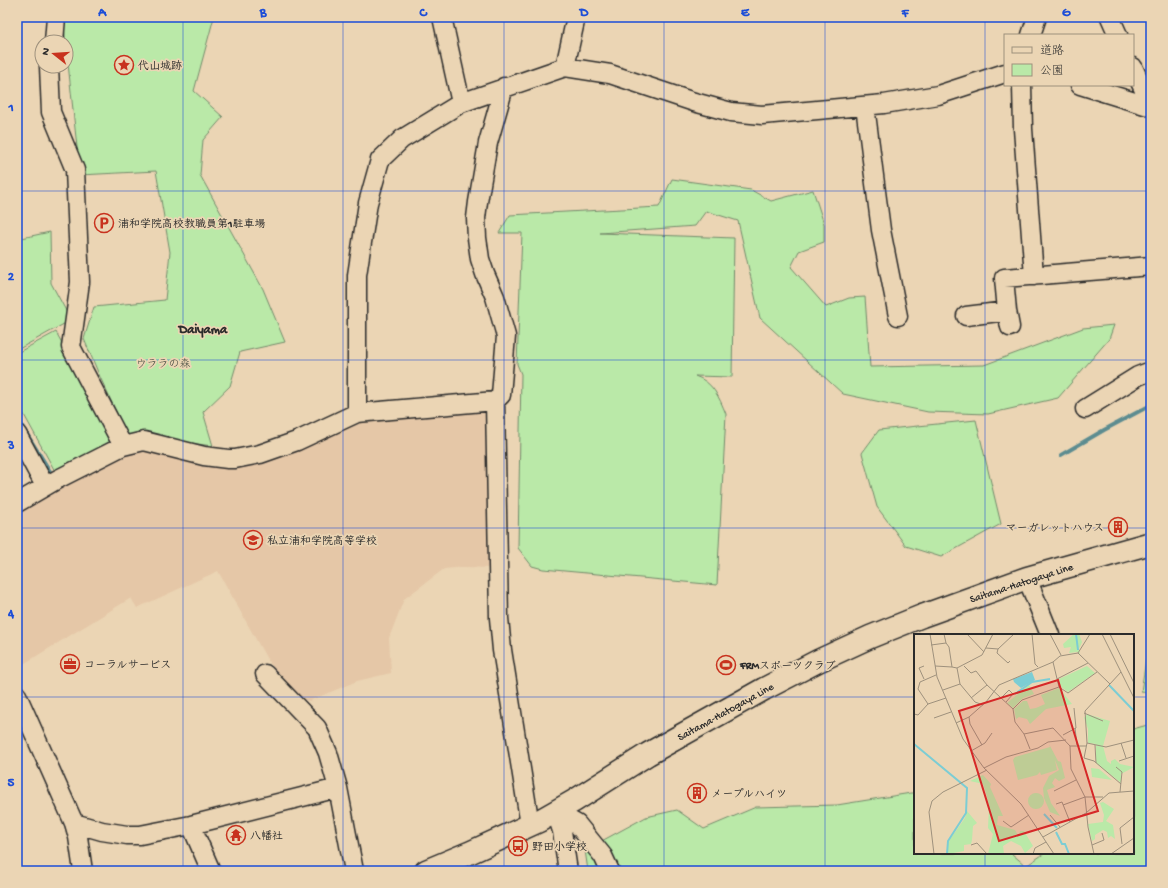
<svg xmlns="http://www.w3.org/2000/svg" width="1168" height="888" viewBox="0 0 1168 888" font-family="'Gochi Hand','Klee One',sans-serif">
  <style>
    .built { fill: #e5c7a7 }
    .green { fill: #bae9a8; stroke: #728a6a }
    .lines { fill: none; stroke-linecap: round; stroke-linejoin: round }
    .stream { stroke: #5c8c90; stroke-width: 4 }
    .minor-casing { stroke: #2b2b2b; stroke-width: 21 }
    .major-casing { stroke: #2b2b2b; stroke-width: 25 }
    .minor { stroke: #ebd5b4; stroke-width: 18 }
    .major { stroke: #ebd5b4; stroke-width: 22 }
    .grid { fill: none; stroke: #1d4ed8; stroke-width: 1; stroke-opacity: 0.55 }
    .labels { text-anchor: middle; stroke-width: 3.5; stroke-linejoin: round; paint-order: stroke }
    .poi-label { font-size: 11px; font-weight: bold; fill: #2b2b2b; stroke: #ebd5b4; text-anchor: start }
    .park-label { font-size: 11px; fill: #40483e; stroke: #ebd5b4 }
    .street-label { font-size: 11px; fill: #2b2b2b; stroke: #ebd5b4 }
    .quarter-label { font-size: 13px; font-weight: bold; fill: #2b2b2b; stroke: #ebd5b4 }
    .inset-river { fill: none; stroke: #7ccdd4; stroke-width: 2 }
    .inset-road { fill: none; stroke: #9e917d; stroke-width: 1 }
    .view { fill: #d62828; fill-opacity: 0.15; stroke: #d62828; stroke-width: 2 }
    .inset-edge { fill: none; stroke: #2b2b2b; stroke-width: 2 }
    .neatline { fill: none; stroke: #1d4ed8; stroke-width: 1.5 }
    .grid-label { font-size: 13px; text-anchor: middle; font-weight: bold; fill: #1d4ed8 }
  </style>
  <rect width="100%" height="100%" fill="#ebd5b4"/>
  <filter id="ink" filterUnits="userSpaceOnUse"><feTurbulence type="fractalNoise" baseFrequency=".025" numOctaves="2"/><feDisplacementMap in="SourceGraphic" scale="8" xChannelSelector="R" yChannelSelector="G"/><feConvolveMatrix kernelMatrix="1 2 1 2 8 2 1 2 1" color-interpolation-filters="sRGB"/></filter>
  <g filter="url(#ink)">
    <path class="built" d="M490,406L491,485L489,568L466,567L444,569L404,599L389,638L391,673L357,681L309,701L301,699L268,661L218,571L137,608L131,598L17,668V513L136,441L216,460L302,443L375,417Z"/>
    <path class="green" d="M63,17H214L194,91L223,117L203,140L200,175L263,289L285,342L240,352L230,386L203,412L213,446L127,435L100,377L84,339L94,307L165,300L170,252L156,171L80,175Z
      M672,179L751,190L771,201L813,190L824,224V242L799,251L791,267L826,307L849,298L865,297L870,367L984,365L1083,328L1114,325L1109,339L1058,398L988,414L928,412L843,394L760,318L738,221L706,211L695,226L600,233L734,238L732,377L695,376C713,382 719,397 726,414L717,585L543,569L532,566L518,548L521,374L517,364L522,233H499L510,215L659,207Z
      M50,232L51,283L71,320L17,350V239Z
      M56,332L114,439L56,473L17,402V353Z
      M976,420L1001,524L941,557L906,546L877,507L862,453L879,430Z
      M1151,656V693L1141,692L1146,659Z
      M1151,724V871H588L585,850L646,817L677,810L704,829L756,807L837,805L911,793H915V853H1011L1026,866L1045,853H1133V729Z"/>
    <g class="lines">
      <path class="stream" d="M17,418L51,473
        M1061,455L1104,430L1151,405"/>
      <g class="minor-casing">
        <path id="minor" d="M442,17L461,103
          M1110,17L1118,35
          M1031,35L1037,17
          M54,42L56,17
          M49,66L51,112L75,170L80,282L71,347L123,446
          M565,67L576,17
          M1133,67L1151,105
          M1022,85L1023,129L1034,276
          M1080,85L1151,107
          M865,106L881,230L898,316
          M966,316L1007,311
          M1010,327L1007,311L1004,278L1151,266
          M495,401L499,618L502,650L530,825
          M1085,409L1138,376L1151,371
          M357,413V275L368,203L380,160L402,139L461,103L565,67L610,74L694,102L731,112L762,115L884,104L938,95L1005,73
          M17,434L45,486
          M17,503L58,479L123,446L144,441L204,456L228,459H235L260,454L297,441L357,413L495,401L501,395L506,336L495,297L485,274L480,259L477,238L476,218L478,202L488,143L504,87
          M1027,578L1050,635
          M265,674L317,728L328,753L338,788L354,871
          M17,695L74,823L78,837L83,871
          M556,812L577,824L603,856L610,871
          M556,812L562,831L568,871
          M74,823L102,831L127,835H140L191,825L338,788
          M191,825L211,871"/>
      </g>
      <g class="major-casing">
        <path id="major" d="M426,871L469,853L539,821L574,801L648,754L764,689L818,661L870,637L922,616L1027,578L1151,543"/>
      </g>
      <use href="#minor" class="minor"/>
      <use href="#major" class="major"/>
    </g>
  </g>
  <path class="grid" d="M183,17V871M343,17V871M504,17V871M664,17V871M825,17V871M985,17V635M17,191H1151M17,360H1151M17,528H1151M17,697H915M1133,697H1151M985,853V871"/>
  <defs>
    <g id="sight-ring" transform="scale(1)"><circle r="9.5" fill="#ebd5b4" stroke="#c8321e" stroke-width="1.5"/><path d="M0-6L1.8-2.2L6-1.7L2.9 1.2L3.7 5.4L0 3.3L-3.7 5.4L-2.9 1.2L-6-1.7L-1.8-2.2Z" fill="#c8321e"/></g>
    <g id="parking-ring" transform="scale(1)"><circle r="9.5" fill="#ebd5b4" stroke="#c8321e" stroke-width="1.5"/><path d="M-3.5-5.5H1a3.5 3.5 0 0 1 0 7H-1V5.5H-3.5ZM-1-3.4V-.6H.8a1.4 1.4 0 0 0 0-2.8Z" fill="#c8321e"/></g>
    <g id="building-ring" transform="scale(1)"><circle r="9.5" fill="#ebd5b4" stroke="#c8321e" stroke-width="1.5"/><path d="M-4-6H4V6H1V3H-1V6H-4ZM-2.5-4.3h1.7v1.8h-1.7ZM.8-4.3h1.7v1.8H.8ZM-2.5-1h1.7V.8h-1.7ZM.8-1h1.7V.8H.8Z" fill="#c8321e"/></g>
    <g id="school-ring" transform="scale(1)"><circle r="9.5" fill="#ebd5b4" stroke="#c8321e" stroke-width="1.5"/><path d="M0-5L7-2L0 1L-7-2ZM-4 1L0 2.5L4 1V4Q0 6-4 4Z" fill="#c8321e"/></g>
    <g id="office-ring" transform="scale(1)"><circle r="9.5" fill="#ebd5b4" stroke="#c8321e" stroke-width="1.5"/><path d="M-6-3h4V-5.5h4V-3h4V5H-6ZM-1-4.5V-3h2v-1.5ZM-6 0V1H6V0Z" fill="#c8321e"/></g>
    <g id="stadium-ring" transform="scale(1)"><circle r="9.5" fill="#ebd5b4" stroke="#c8321e" stroke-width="1.5"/><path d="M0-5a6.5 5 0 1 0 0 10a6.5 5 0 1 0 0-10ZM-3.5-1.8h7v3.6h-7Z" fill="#c8321e"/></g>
    <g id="temple-ring" transform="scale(1)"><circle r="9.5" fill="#ebd5b4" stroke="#c8321e" stroke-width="1.5"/><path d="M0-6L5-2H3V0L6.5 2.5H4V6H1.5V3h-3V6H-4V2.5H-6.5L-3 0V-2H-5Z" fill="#c8321e"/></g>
    <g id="bus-ring" transform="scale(1)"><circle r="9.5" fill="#ebd5b4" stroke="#c8321e" stroke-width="1.5"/><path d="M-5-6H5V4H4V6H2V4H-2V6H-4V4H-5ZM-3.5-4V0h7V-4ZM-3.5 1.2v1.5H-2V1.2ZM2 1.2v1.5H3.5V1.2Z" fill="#c8321e"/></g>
  </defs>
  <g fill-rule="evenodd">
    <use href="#sight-ring" x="124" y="65"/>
    <use href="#parking-ring" x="104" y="223"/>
    <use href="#building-ring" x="1118" y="527"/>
    <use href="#school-ring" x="253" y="540"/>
    <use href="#office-ring" x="70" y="664"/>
    <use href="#stadium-ring" x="726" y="665"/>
    <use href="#building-ring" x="697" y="793"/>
    <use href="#temple-ring" x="236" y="835"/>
    <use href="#bus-ring" x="518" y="846"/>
  </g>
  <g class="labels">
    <g class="poi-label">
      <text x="138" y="69">代山城跡</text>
      <text x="118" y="227">浦和学院高校教職員第1駐車場</text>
      <text x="1104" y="531" text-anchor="end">マーガレットハウス</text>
      <text x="267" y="544">私立浦和学院高等学校</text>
      <text x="84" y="668">コーラルサービス</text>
      <text x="740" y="669">FRMスポーツクラブ</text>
      <text x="711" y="797">メープルハイツ</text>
      <text x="250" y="839">八幡社</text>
      <text x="532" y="850">野田小学校</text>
    </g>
    <g class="park-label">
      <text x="163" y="367">ウララの森</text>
    </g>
    <g class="street-label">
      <text transform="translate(1021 582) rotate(-18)" y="4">Saitama-Hatogaya Line</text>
      <text transform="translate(725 711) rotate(-29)" y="4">Saitama-Hatogaya Line</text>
    </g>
    <g class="quarter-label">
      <text x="203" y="333">Daiyama</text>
    </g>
  </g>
  <g transform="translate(914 634)">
    <rect width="220" height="220" fill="#ebd5b4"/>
    <path d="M160,0H165L168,8L165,15L166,20L163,18L155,19L157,13L150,14L149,10ZM173,32L181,39L154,58L146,52L145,45ZM115,51L120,60L109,64L99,74L93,69ZM145,54L158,70L132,75L116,90L113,85L105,83L102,85L100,75L109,67H113L116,75L122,74L131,70L127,61ZM173,80L196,87L189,112L193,127L197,130V127L201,125L206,130L220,133L207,140V149L182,129V110L174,109V95L170,84ZM135,110L144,127L147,128L151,144L145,147L141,144L138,149L141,153L133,156L137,169L146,182L136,178L130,164L129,154L135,142L145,136L141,126L143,136L127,141L126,138L123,141L104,146L99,126L101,123L136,113ZM177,134L185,135L198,146L178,143ZM69,141L77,150L76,153L89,182H84L83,191L101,196L105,203L106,197H110L119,212L111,219L107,212L97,207L89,212L90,220H74L79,200L74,194L75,172L72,159L69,150L56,147ZM114 167a8 8 0 1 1 16 0a8 8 0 1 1-16 0ZM189,168L200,175L192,187L199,191L201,205L197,202L194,204L193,198L189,196L181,201V205L178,207L174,190L189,188L190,181L186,169ZM53,177L63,189L59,192L58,206L57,210L50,211V217L34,220V208L51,184Z" fill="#bae9a8"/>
    <path d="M118,38L121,46L107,54L100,48L99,45Z" fill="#7ccdd4"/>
    <path class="inset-river" d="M162,0L164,16M195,51L220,77M101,60L118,48L136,45M0,110L53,154L52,179L34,207L33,220M130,180L143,194M142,198L148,210H151L155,220"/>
    <path class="inset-road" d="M16,0L23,43L49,105L70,134L107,170L140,220M30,0L32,9L35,13L38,33L43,34M53,0L70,18M118,0L121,30L124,33M136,0L147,21M188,0L220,64M196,0L220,49M17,11L32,9M72,14L84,15L100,0M84,15L83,19L94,29L96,27M164,19L196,50M139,28L145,53L154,59L183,38M21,32L38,33M50,32L57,39L62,37L73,51L99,75L101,88L110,100L116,115M207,38L171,77L173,109L192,113L220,106M10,45L5,34L10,32M143,45L174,29M46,50L61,68L69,71M29,56L46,50L43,34L68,21L79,0M57,64L73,51M87,64L95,56L99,60L92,68M14,70L4,55L6,48L22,41M99,75L108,66L145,53M170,79L189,87M0,80L4,81L14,70L32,64M55,83L56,90L68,111M20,84L37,78M42,89L55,83L72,68L85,51L139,28L146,22L164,19L176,0M161,94L163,111M110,100L139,94L156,112L157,135L171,163L174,193L180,220M149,101L162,94L160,74M173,109L170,124L180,127L207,150M207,109L212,124M181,111L182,129M156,112H172M57,117L71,109L78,99M205,127L220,122M202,133L208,138L206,158M70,134L92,123L124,114L134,108L152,106M140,157L162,146M142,170L148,168L156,188M149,171L171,163H189M136,181L146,193M89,187L97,193L115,181M129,203L172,179L195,159L220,157M208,210L206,194L220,183M57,211L63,209L73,220M178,211L190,206L188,199M20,220L15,178L18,167L29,158L73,136M119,220L121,214L132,208M197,220L220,204"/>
    <path class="view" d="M144,46L184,177L85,207L45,77Z"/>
    <rect width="220" height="220" class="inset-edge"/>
  </g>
  <rect width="1168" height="888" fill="none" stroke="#ebd5b4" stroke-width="44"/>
  <rect x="1004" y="34" width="130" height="52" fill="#ebd5b4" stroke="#9e917d"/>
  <rect x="1012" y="47" width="20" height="6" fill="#ebd5b4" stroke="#9e917d"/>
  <text x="1040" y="54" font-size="12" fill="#2b2b2b">道路</text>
  <rect x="1012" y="64" width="20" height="12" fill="#bae9a8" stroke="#9e917d"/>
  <text x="1040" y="74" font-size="12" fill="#2b2b2b">公園</text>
  <g transform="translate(54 54) rotate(287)"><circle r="19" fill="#ebd5b4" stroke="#9e917d"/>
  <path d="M0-3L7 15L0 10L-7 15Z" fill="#c8321e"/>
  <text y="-6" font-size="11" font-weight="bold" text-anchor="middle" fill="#2b2b2b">N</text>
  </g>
  <rect x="22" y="22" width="1124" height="844" class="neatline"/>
  <g class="grid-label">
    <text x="102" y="16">A</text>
    <text x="263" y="16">B</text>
    <text x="423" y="16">C</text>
    <text x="584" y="16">D</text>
    <text x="745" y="16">E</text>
    <text x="905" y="16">F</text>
    <text x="1066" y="16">G</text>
    <text x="11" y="111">1</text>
    <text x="11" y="280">2</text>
    <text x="11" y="449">3</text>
    <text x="11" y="617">4</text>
    <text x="11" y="786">5</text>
  </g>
</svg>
